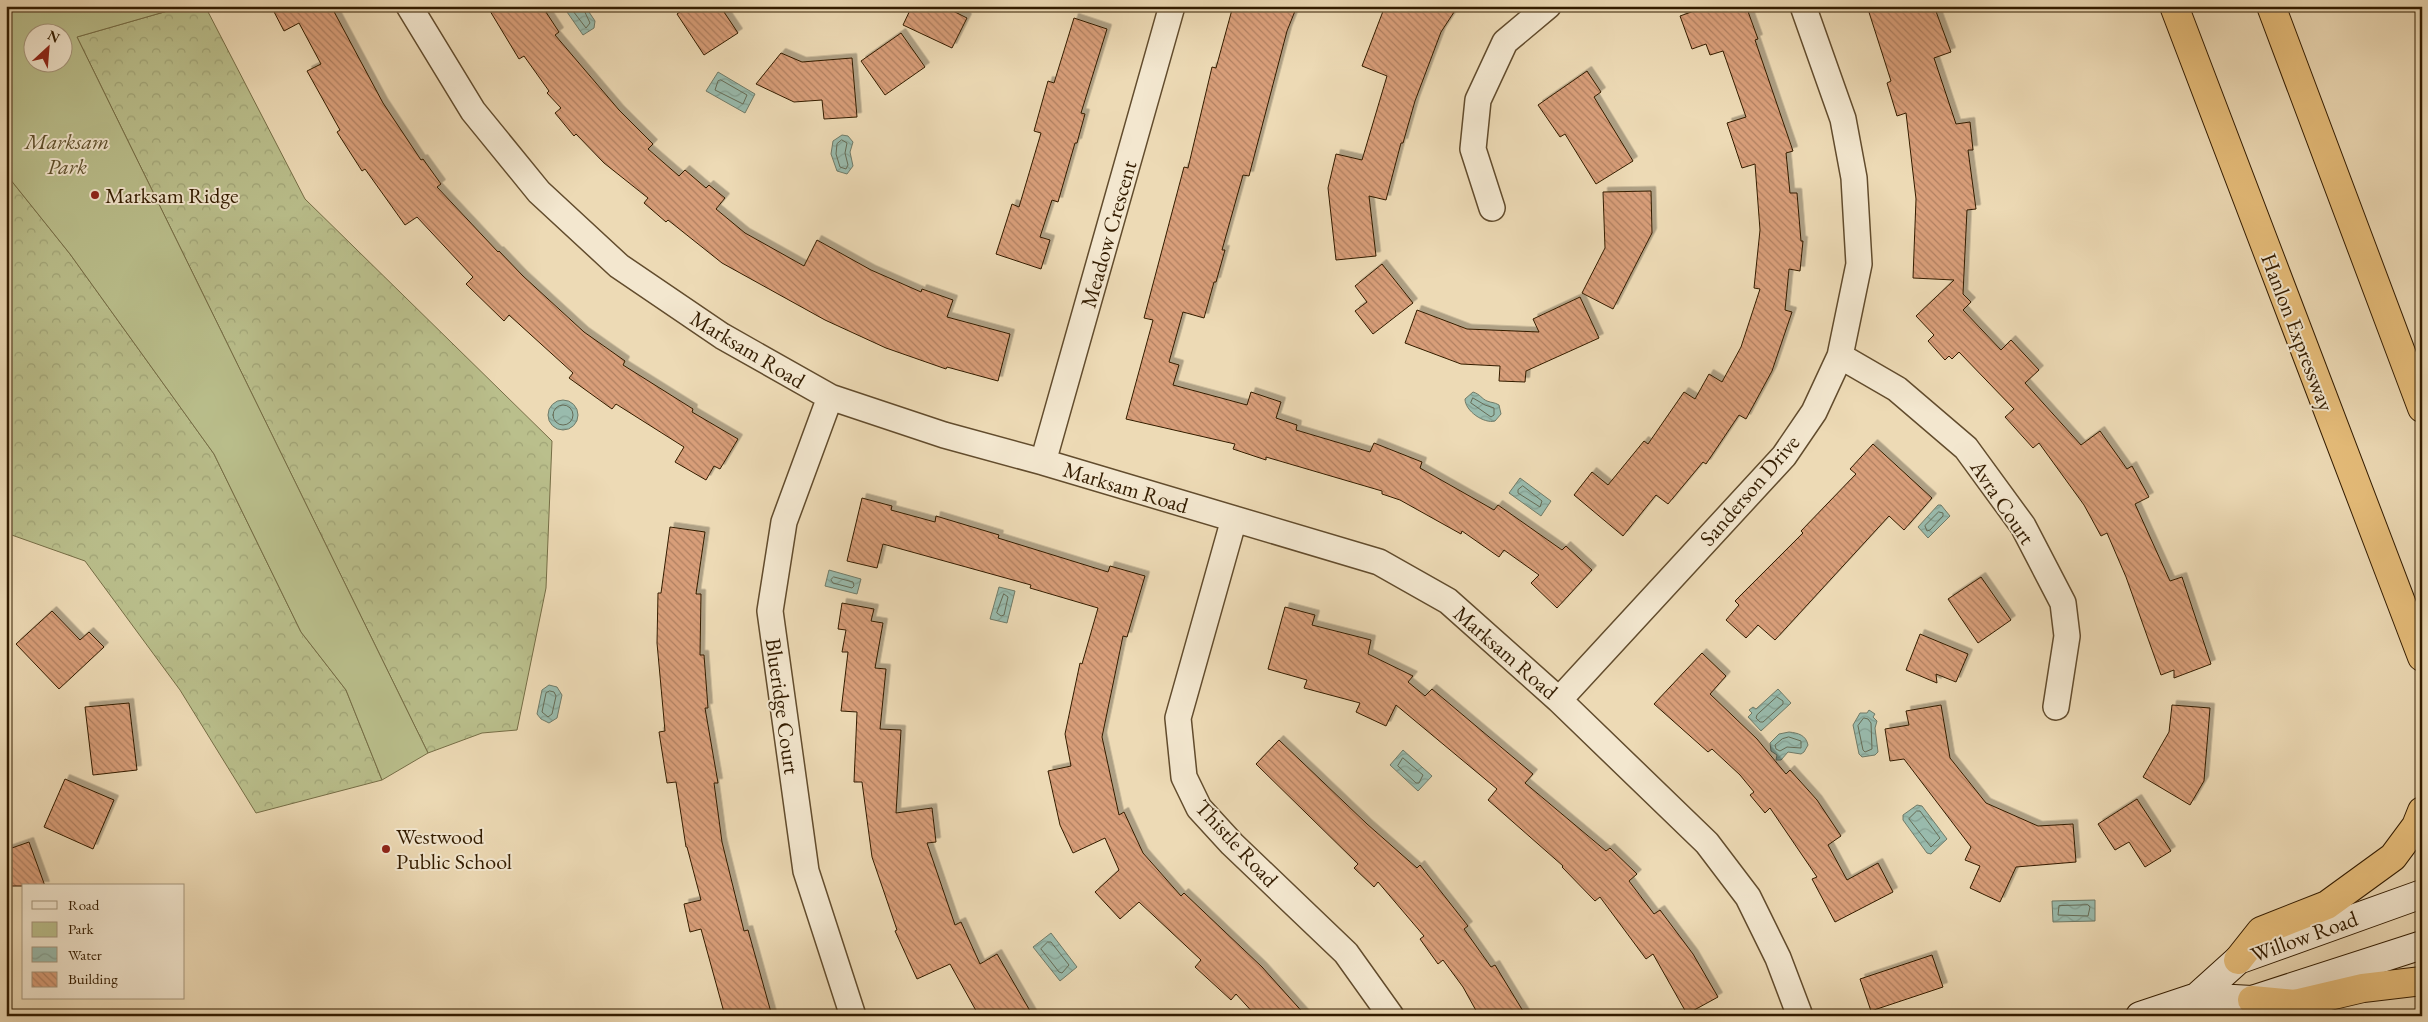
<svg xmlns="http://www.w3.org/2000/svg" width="2428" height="1022" viewBox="0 0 2428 1022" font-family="'EB Garamond',serif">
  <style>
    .forest { fill: url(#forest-crowns); stroke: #766e46 }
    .green { fill: #babf8c; stroke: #766e46; fill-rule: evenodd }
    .water { fill: url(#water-waves); stroke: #707b68 }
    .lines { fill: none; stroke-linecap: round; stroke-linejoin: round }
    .shore { stroke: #666c56; stroke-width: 1 }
    .building { fill: url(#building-back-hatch); stroke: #331c00; filter: url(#shadow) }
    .street-casing { stroke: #624c2d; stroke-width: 28 }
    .secondary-casing { stroke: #331c00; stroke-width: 30 }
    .highway-casing { stroke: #331c00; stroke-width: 30 }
    .street { stroke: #f3e7cf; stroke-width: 25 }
    .secondary { stroke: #f3e7cf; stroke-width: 28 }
    .highway { stroke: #e6bd7a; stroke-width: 28 }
    .poi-dot { fill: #8f2418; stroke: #f3e7cf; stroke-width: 2 }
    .labels { text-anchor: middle; stroke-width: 4; stroke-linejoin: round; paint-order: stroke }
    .park-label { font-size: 22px; font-style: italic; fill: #5c4d2a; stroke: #f3e7cf }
    .poi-label { font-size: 22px; fill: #331c00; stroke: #f3e7cf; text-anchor: start }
    .street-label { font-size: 22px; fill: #331c00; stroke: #f3e7cf }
  </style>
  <defs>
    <pattern id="forest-crowns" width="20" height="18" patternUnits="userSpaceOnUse" patternTransform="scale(1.25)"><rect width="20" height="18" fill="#babf8c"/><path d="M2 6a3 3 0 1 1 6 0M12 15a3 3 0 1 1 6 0" fill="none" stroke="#a0a477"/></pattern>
    <pattern id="water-waves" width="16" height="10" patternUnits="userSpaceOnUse" patternTransform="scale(1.25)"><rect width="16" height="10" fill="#99bbad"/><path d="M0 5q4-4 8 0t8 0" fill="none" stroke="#84a093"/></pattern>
    <pattern id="building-back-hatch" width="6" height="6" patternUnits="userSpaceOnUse" patternTransform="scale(1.25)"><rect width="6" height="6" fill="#d89e79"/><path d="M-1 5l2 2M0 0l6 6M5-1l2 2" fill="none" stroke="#b08061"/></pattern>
    <filter id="shadow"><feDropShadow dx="4.5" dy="-4.5" stdDeviation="0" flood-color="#0004"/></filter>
  </defs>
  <rect width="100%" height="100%" fill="#eddab5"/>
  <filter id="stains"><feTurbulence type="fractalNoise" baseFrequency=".004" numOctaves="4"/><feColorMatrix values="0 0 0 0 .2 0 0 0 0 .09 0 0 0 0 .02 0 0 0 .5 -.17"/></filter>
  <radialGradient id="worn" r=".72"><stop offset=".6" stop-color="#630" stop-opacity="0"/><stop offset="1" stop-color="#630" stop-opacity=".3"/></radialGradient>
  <path class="forest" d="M185,6H205L305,199L552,441L546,588L517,730L482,733L428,753L77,37Z
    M6,174L70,254L214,454L301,632L346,690L382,780L256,813L180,690L85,561L6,533Z"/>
  <path class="green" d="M6,6H185L77,37L428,753L382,780L346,690L301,632L214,454L70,254L6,174ZM32,32H62V62H32Z"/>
  <path class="water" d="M568,6H585L595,21L594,28L583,35L567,12Z
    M718,72L755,94L745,113L706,91Z
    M842,135L848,136L853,142L850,152L853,166L847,174L837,171L831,154L833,141Z
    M1473,392C1480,394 1482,399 1487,401C1492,403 1494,402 1499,405L1501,414L1495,421C1484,424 1465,411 1465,399Z
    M548 415a15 15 0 1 1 30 0a15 15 0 1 1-30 0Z
    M1520,478L1551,501L1541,516L1509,493Z
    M1938,505H1941L1950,516L1928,538L1918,527Z
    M829,570L861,579L857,594L825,586Z
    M999,587L1015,591L1007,623L990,619Z
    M549,685L557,687L562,695L557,718L549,723L541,719L537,714L542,690Z
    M1778,689L1791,703L1761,731L1748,717L1752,713L1749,710L1753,707L1756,709Z
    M1869,710L1875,714L1873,717L1877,721L1875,728L1878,752L1875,755L1862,757L1859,754L1853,725L1860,713H1867Z
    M1789,732C1798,733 1806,735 1808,745L1804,752L1801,754L1788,752L1781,760H1776L1777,755L1771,751L1770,743L1779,734Z
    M1403,750L1432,776L1418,791L1390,765Z
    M1917,805L1922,806L1947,839L1931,854L1927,853L1903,820V815Z
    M2095,900V921L2053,922L2052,901Z
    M1051,933L1077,967L1060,981L1033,947Z"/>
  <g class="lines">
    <path class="shore" d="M573,6V11L586,28L590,23L582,6
      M721,80L747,95L743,104L715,90L718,81Z
      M842,140L847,143L845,153L848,165L846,169L840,167L836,154L837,144Z
      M1473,398L1485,405L1494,408V415L1491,417L1471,403Z
      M553 415a10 10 0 1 1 20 0a10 10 0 1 1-20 0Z
      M1523,486L1542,501L1540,507L1518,493V490Z
      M1939,512L1943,513V516L1930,530L1927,531L1925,526Z
      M834,577L853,582L854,586L852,588L833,583L831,580Z
      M1004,594L1008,597L1004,615L1001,616L997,613Z
      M550,691L554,692L556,696L552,714L548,717L542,712L546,693Z
      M1777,697L1783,701V704L1763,722H1760L1756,718L1757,715Z
      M1864,718L1868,719L1871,723L1872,749L1865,752L1863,750L1858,726Z
      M1789,737L1801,741V748L1787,747L1780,751L1776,749L1775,745L1782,739Z
      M1403,758L1423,775L1419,783H1416L1398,766Z
      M1917,811H1920L1940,838L1931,847L1909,819Z
      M2088,905L2090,907L2088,916L2058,915L2059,906Z
      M1048,942H1051L1069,965L1062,973L1059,972L1041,949Z"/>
  </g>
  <path class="building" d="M271,6H331L383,103L421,160L423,159L441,184L437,187L498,252L499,251L523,276L584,332L625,361L623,365L693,409L692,412L738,439L720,469L714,466L706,480L675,462L684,447L616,404L612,409L569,378L573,373L509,315L504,321L466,284L473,277L417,217L405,225L365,169L362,171L337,132L340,130L307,71L321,64L299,23L284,31Z
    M487,6H542L559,32L555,35L619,110L653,144L648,149L679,176L685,170L706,188L709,185L725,198L716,209L745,233L804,266L817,240L871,270L921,292L922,289L953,300L947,317L1010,334L998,381L947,367L946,369L886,348L825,320L722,263L668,220L666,222L644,203L648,198L604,163L576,134L574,136L555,113L561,108L547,93L549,91L524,56L519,59Z
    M688,6H720L738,33L704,55L677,14Z
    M912,6H943L967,18L952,48L903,25Z
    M1233,6H1297L1287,31L1249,176L1243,175L1222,250H1225L1216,282H1214L1204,318L1183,312L1169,362L1179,365L1173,385L1247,405L1251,392L1281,402L1276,418L1297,425L1296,430L1370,452L1374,443L1422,462L1420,468L1494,510L1498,505L1562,550L1566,546L1592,570L1557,608L1531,583L1539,575L1504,550L1499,557L1462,531L1461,534L1400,500L1382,494V491L1266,457V460L1233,449L1235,444L1126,419L1153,320L1144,318L1184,167L1188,168L1212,67L1216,68Z
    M1385,6H1458L1441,32L1415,101L1403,143H1401L1386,200L1369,196L1376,256L1336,260L1328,188L1336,154L1362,160L1387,76L1362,66Z
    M1708,6H1746L1758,39L1755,40L1793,151L1786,153L1790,193H1797L1801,241H1803L1800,271L1789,269L1785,310L1792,312L1772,371L1746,419L1739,415L1706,464L1703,462L1668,504L1656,495L1623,536L1574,495L1592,472L1608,485L1644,441L1648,444L1684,392L1695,399L1709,374L1722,382L1741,347L1760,289L1754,288L1760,230L1755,164L1742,168L1727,123L1746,117L1723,51L1710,55L1706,44L1692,49L1680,16Z
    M1867,6H1934L1951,52L1934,58L1956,124L1970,122L1973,150H1968L1976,209L1967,210L1963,294L1971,302L1963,310L2001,350L2011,340L2039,370L2025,383L2081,445L2100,431L2127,469L2132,466L2149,497L2135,504L2170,581L2182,577L2211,664L2174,678V670L2161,675L2126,577L2107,533L2101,536L2084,505L2039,443L2033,448L2005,417L2014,409L1959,352L1952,359L1949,356L1945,360L1928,341L1934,335L1916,316L1954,280L1913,278L1916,199L1906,113L1897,116L1887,83L1891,81Z
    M1074,18L1107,29L1081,113L1085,114L1077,143H1075L1058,202L1052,200L1040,237L1050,240L1041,269L996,254L1012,204L1019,207L1041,133L1034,131L1048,81L1054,83Z
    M901,33L925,67L885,95L861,61Z
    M781,53L802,62L852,58L857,117L824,119L822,100L794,102L756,84Z
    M1587,71L1601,92L1594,97L1633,161L1596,184L1565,134L1560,137L1538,105Z
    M1651,191L1652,233L1613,309L1582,293L1605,248L1603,192Z
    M1382,264L1413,303L1373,334L1355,311L1367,302L1355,286Z
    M1580,297L1599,338L1526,371L1525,382L1499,381L1500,366L1461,364L1405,343L1417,310L1467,329L1539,332L1533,319Z
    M1873,444L1932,498L1904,530L1889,516L1775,640L1758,625L1746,638L1726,620L1739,605L1735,601L1803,533L1801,531L1856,474L1850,469Z
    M862,498L892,506L891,510L935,522L936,516L999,535L998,538L1108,572L1110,566L1145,576L1127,637L1123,636L1102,737L1119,815L1124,812L1143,853L1181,896L1184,893L1262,967L1306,1016H1256L1236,994L1231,1000L1195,967L1201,960L1139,902L1120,919L1095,892L1119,870L1105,838L1073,853L1060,825L1048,771L1071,766L1065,734L1080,663L1082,664L1098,608L1030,588L1031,585L883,544L877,568L847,561Z
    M670,527L705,532L696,594H701L700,655H704L708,708H705L718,783H714L722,842L744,931L748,930L772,1016H725L701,929L690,932L684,904L701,900L687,847H686L676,782L667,783L659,732L665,731L657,643L658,593H661Z
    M1981,577L2011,620L1978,643L1948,599Z
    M842,603L874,609L871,621L883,623L875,668L886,669L880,729L901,730L896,813L932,808L936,842L927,843L955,925L961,922L980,964L997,954L1033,1016H979L950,964L917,979L895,931L897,930L872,857L862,782H854L857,712L841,711L848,652H842L846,630L838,629Z
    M1285,607L1315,615L1312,625L1371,640L1368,654L1413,676L1408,682L1425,696L1432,689L1533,774L1525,783L1606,851L1610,848L1637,874L1629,881L1654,914L1660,910L1693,954L1718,997L1687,1014L1653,954L1646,959L1600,897L1595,901L1562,867L1563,866L1488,800L1497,789L1396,705L1386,726L1356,712L1360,703L1304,688L1307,680L1268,669Z
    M52,611L80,640L89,632L104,647L59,689L16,644Z
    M1920,634L1968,654L1956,682L1936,674L1937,683L1906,670Z
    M1702,653L1726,676L1710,694L1757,739L1786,774L1790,770L1817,800L1841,836L1828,845L1847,880L1878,863L1893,892L1835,922L1812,879L1817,877L1770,808L1765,813L1750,795L1754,792L1740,775L1712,749L1708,752L1654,704Z
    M129,703L137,770L93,775L85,707Z
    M1941,705L1950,758L1986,803L2038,826L2073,824L2076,862L2016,867L2000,902L1970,888L1980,866L1965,860L1971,847L1904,759L1890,761L1885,729L1909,725L1906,711Z
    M2172,705L2210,708L2204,781L2190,805L2143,777L2169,732Z
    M1279,740L1367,824L1417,868L1420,865L1468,926L1464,929L1491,967L1495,965L1526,1016H1479L1463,987L1443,960L1438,964L1420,939L1424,936L1378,882L1374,887L1354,868L1358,864L1256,764Z
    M65,779L114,800L93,849L44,827Z
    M2137,799L2171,851L2145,867L2129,842L2115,850L2098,824Z
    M29,842L45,886H6V850Z
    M1932,955L1943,987L1871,1011L1860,979Z"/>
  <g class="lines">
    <g class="street-casing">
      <path id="street" d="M409,6L473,111L539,192L619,266L722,336L830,397L944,435L1043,462L1379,562L1448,601L1559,700L1707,843L1748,897L1778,958L1800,1016
        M1492,208L1473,149L1478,100L1505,42L1548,6
        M1840,356L1897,389L1966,448L2023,526L2063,603L2067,636L2056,707
        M830,397L784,522L770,611L806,871L853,1016
        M1043,462L1172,6
        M1234,519L1178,718L1184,777L1199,808L1232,844L1346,953L1391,1016
        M1559,700L1784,456L1814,412L1840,356L1859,264L1854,178L1843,119L1803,6"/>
    </g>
    <g class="secondary-casing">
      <path id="secondary" d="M2197,997L2238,960L2422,894
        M2140,1016L2197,997L2252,1000L2422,945"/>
    </g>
    <g class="highway-casing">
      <path id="highway" d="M2174,6L2422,657
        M2271,6L2422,408
        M2238,960L2261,931L2327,905L2393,857L2416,826L2422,811
        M2252,1000L2295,1004L2363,988L2422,981"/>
    </g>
    <use href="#street" class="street"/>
    <use href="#secondary" class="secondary"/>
    <use href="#highway" class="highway"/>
  </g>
  <g class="poi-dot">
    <circle cx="95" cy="195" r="5"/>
    <circle cx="386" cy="849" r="5"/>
  </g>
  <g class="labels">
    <g class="park-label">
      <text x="67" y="149">Marksam<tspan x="67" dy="25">Park</tspan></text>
    </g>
    <g class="poi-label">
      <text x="105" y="203">Marksam Ridge</text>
      <text x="396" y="844">Westwood<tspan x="396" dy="25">Public School</tspan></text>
    </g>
    <g class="street-label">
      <text transform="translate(1108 234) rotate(-74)" y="8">Meadow Crescent</text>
      <text transform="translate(2298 332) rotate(69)" y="8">Hanlon Expressway</text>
      <text transform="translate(748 349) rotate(31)" y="8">Marksam Road</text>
      <text transform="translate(1126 487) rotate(17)" y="8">Marksam Road</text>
      <text transform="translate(1749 490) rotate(-49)" y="8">Sanderson Drive</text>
      <text transform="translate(2003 502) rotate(56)" y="8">Avra Court</text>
      <text transform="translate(1506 652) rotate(41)" y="8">Marksam Road</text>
      <text transform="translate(783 706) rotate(82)" y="8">Blueridge Court</text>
      <text transform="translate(1237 843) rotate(47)" y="8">Thistle Road</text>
      <text transform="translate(2304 936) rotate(-20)" y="8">Willow Road</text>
    </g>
  </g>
  <rect width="2428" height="1022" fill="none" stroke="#eddab5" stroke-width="25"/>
  <rect x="8" y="8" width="2413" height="1007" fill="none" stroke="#331c00" stroke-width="2.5"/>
  <rect x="12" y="12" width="2403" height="997" fill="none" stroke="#331c00"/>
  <rect x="22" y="884" width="162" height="115" fill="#f3e7cf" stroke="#a6967c"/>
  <rect x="32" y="901" width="25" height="8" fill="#f3e7cf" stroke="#a6967c"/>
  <text x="68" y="910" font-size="15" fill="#331c00">Road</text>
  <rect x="32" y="922" width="25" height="15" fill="#babf8c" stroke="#a6967c"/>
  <text x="68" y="934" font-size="15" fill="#331c00">Park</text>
  <rect x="32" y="947" width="25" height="15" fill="url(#water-waves)" stroke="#a6967c"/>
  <text x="68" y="960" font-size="15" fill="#331c00">Water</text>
  <rect x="32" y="972" width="25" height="15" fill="url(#building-back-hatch)" stroke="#a6967c"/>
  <text x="68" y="984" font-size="15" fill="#331c00">Building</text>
  <g transform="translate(48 48) rotate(26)"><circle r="24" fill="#f3e7cf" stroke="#a6967c"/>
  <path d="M0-4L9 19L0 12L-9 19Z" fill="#8f2418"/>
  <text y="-8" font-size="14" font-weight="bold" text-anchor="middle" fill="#331c00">N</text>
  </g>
  <rect width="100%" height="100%" filter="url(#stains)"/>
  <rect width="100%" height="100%" fill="url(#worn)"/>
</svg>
